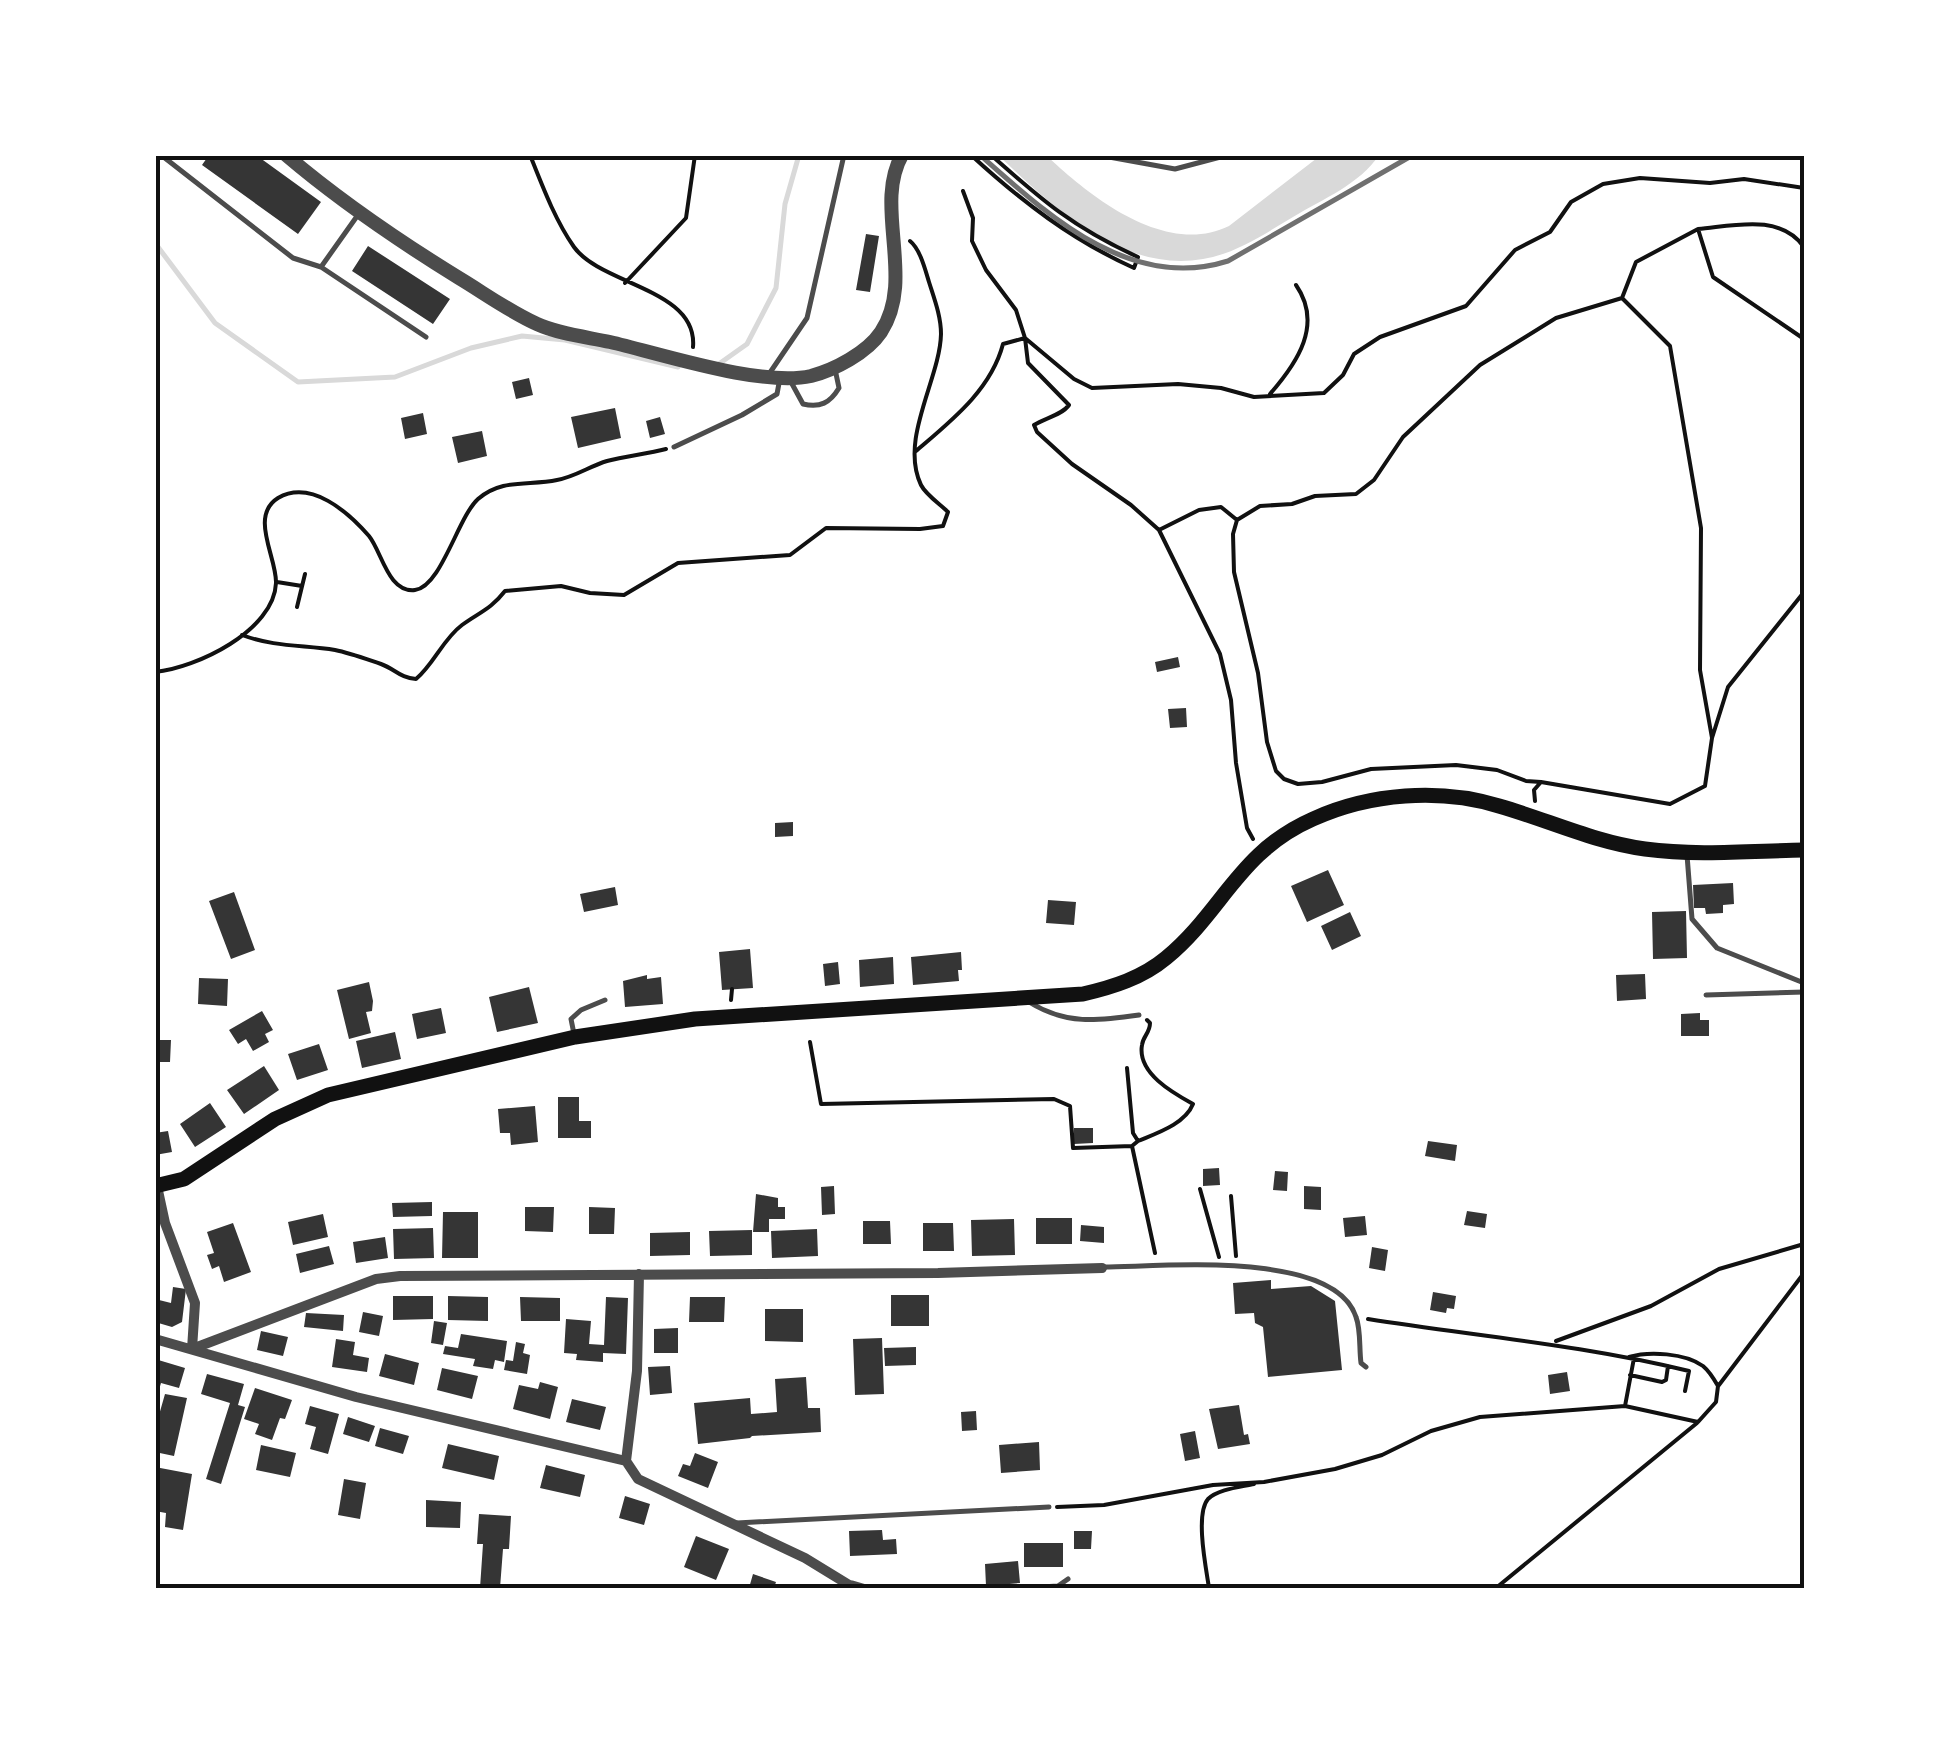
<svg xmlns="http://www.w3.org/2000/svg" width="1959" height="1743" viewBox="0 0 1959 1743" font-family="'PT Sans',sans-serif">
  <style>
    .water { fill: #d9d9d9 }
    .lines { fill: none; stroke-linecap: round; stroke-linejoin: round }
    .stream { stroke: #d9d9d9; stroke-width: 5 }
    .building { fill: #353535 }
    .path { stroke: #111; stroke-width: 4 }
    .service { stroke: #4c4c4c; stroke-width: 5 }
    .minor { stroke: #4c4c4c; stroke-width: 10 }
    .tertiary { stroke: #4c4c4c; stroke-width: 14 }
    .secondary { stroke: #111; stroke-width: 15 }
    .rail { stroke: #707070; stroke-width: 5 }
    .neatline { fill: none; stroke: #111; stroke-width: 4 }
  </style>
  <rect width="100%" height="100%" fill="#fff"/>
  <path class="water" d="M998,155H1046C1090,197 1166,257 1229,226L1321,155H1379C1360,184 1323,199 1293,217C1266,233 1235,254 1203,259C1121,273 1052,206 998,155Z"/>
  <g class="lines">
    <path class="stream" d="M155,243L215,323L298,382L395,377L471,348L522,336L565,340L678,367
      M716,366L747,344L776,288L785,204L799,155"/>
  </g>
  <path class="building" d="M209,155H256L321,202L298,234L202,165Z
    M866,234L879,236L870,292L856,290Z
    M368,246L450,299L433,324L352,271Z
    M529,378L533,395L516,399L512,382Z
    M615,408L621,438L578,448L571,417Z
    M423,413L427,434L405,439L401,418Z
    M660,417L665,434L650,438L646,421Z
    M482,431L487,456L458,463L452,437Z
    M1178,657L1180,667L1157,672L1155,662Z
    M1186,708L1187,727L1170,728L1168,709Z
    M793,822V836L775,837V823Z
    M1328,870L1344,905L1307,922L1291,886Z
    M1733,883L1734,904L1723,905V913L1706,914L1705,908H1694L1693,885Z
    M615,887L618,905L584,912L580,894Z
    M234,892L255,950L231,959L209,901Z
    M1048,900L1076,902L1074,925L1046,923Z
    M1686,911L1687,958L1653,959L1652,912Z
    M1350,912L1361,936L1332,950L1321,926Z
    M750,949L753,988L722,990L719,952Z
    M961,952L962,970H958L959,981L913,985L911,957Z
    M893,957L894,984L860,987L859,960Z
    M838,962L840,984L825,986L823,964Z
    M1645,974L1646,999L1617,1001L1616,975Z
    M647,975V979L661,977L663,1004L625,1007L623,981Z
    M199,978L228,979L227,1006L198,1004Z
    M369,982L373,1001L372,1011L366,1012L371,1033L349,1039L337,990Z
    M529,987L538,1023L497,1032L489,997Z
    M441,1008L446,1033L417,1039L412,1014Z
    M262,1011L273,1030L265,1034L269,1042L253,1051L246,1039L238,1044L229,1030Z
    M1700,1013V1020H1709V1036H1681V1014Z
    M395,1032L401,1059L362,1068L356,1041Z
    M155,1040H171L170,1062H155Z
    M319,1044L328,1070L297,1080L288,1054Z
    M264,1066L279,1090L244,1114L227,1090Z
    M558,1097H579V1121H591V1138H558Z
    M210,1103L226,1127L195,1147L180,1124Z
    M535,1106L538,1142L511,1145L510,1133H500L498,1109Z
    M1074,1128H1093V1143L1074,1144Z
    M168,1131L172,1152L155,1155V1133Z
    M1428,1141L1457,1145L1455,1161L1425,1156Z
    M1219,1168L1220,1185L1203,1186V1169Z
    M1275,1171L1288,1172L1287,1191L1273,1190Z
    M834,1186L835,1214L822,1215L821,1187Z
    M1304,1186L1321,1187V1210L1304,1209Z
    M756,1194L778,1198V1207H785V1219H769V1232H753Z
    M432,1202V1216L393,1217L392,1203Z
    M525,1207H554L553,1232L525,1231Z
    M589,1207L615,1208L614,1234H589Z
    M1467,1211L1487,1214L1485,1228L1464,1225Z
    M443,1212H478V1258H442Z
    M323,1214L328,1237L293,1245L288,1222Z
    M1365,1216L1367,1235L1345,1237L1343,1218Z
    M1036,1218H1072V1244H1036Z
    M1014,1219L1015,1255L972,1256L971,1220Z
    M863,1221H890L891,1244H863Z
    M233,1223L251,1272L224,1282L219,1266L212,1269L207,1255L214,1253L207,1232Z
    M923,1223H953L954,1251H923Z
    M1081,1225L1104,1227V1243L1080,1241Z
    M433,1228L434,1258L394,1259L393,1229Z
    M817,1229L818,1256L772,1258L771,1231Z
    M752,1230V1255L710,1256L709,1231Z
    M690,1232V1255L650,1256V1233Z
    M385,1237L388,1258L356,1263L353,1242Z
    M329,1246L334,1264L300,1273L296,1254Z
    M1372,1247L1388,1250L1385,1271L1369,1268Z
    M1271,1280V1289L1311,1286L1335,1301L1342,1370L1268,1377L1263,1327L1255,1323L1254,1313L1235,1314L1233,1283Z
    M173,1287L186,1289L182,1322L172,1327L155,1322V1299L171,1303Z
    M1433,1292L1456,1296L1454,1309L1447,1308L1446,1313L1430,1310Z
    M891,1295H929V1326H891Z
    M393,1296H433V1319L393,1320Z
    M448,1296L488,1297V1321L448,1320Z
    M520,1297L560,1298V1321H521Z
    M606,1297L628,1298L626,1354L603,1353V1362L576,1360L577,1354L564,1353L566,1319L591,1321L589,1344L604,1345Z
    M690,1297H725L724,1322H689Z
    M765,1309H803V1342L765,1341Z
    M363,1312L383,1316L379,1336L359,1332Z
    M306,1313L344,1315L343,1331L304,1327Z
    M434,1321L447,1323L443,1345L431,1343Z
    M678,1328V1353H654V1329Z
    M261,1331L288,1337L283,1356L257,1350Z
    M461,1334L507,1341L504,1362L495,1360L493,1369L473,1366L475,1359L443,1354L445,1346L458,1348Z
    M882,1338L884,1394L855,1395L853,1339Z
    M336,1339L355,1342L353,1355L369,1358L367,1372L332,1367Z
    M516,1342L525,1344L523,1353L530,1355L527,1374L504,1370L506,1360L513,1361Z
    M916,1347V1365L885,1366L884,1348Z
    M385,1354L419,1363L414,1385L379,1376Z
    M155,1359L185,1368L179,1388L161,1383L156,1400Z
    M670,1366L672,1393L650,1395L648,1367Z
    M442,1368L478,1376L472,1399L437,1390Z
    M1567,1372L1570,1391L1550,1394L1548,1375Z
    M207,1374L244,1384L238,1405L245,1407L221,1484L206,1479L230,1403L201,1394Z
    M806,1377L808,1408H820L821,1432L752,1436L750,1438L698,1444L694,1403L750,1398L751,1414L777,1412L775,1379Z
    M540,1382L558,1387L550,1419L513,1409L519,1385L538,1389Z
    M255,1388L292,1400L285,1419L280,1418L272,1440L255,1434L259,1424L244,1419Z
    M165,1394L187,1398L174,1456L155,1452V1429Z
    M572,1399L606,1407L600,1430L566,1422Z
    M1239,1405L1244,1435L1248,1434L1250,1444L1218,1449L1209,1409Z
    M310,1406L339,1414L328,1454L310,1449L316,1427L305,1424Z
    M976,1411L977,1430L962,1431L961,1412Z
    M348,1417L375,1426L369,1442L343,1434Z
    M380,1428L409,1436L403,1454L375,1446Z
    M1195,1431L1200,1458L1185,1461L1180,1434Z
    M1039,1442L1040,1470L1001,1473L999,1445Z
    M448,1444L499,1456L494,1480L442,1468Z
    M261,1445L296,1453L290,1477L256,1470Z
    M695,1453L718,1462L708,1488L678,1476L683,1464L690,1466Z
    M546,1465L585,1475L580,1497L540,1488Z
    M155,1467L192,1474L183,1530L165,1527L166,1513L155,1511Z
    M344,1479L366,1483L360,1519L338,1515Z
    M625,1496L650,1504L644,1525L619,1518Z
    M426,1500L461,1502L460,1528L426,1527Z
    M479,1514L511,1516L509,1549H503L500,1588H480L483,1544H477Z
    M882,1530L883,1540L896,1539L897,1554L850,1556L849,1531Z
    M1074,1531H1092L1091,1549H1074Z
    M696,1536L729,1549L716,1580L684,1567Z
    M1024,1543H1063V1567H1024Z
    M1018,1561L1020,1583L986,1586L985,1564Z
    M753,1574L776,1582L774,1588H749Z"/>
  <g class="lines">
    <path class="path" d="M530,155C542,185 555,220 574,247C601,285 698,289 693,347
      M971,155C1021,201 1072,240 1134,268L1138,257C1074,228 1043,201 991,155
      M963,191L973,218L972,241L986,270L1016,310L1025,338L1028,363L1069,405C1062,415 1045,418 1034,425L1037,432L1072,464L1131,505L1159,530L1220,654L1231,700L1236,763L1247,828L1253,839
      M1698,229C1733,226 1780,213 1804,247
      M625,283L686,218L695,155
      M1025,338L1074,379L1092,388L1178,384L1221,388L1254,397L1324,393L1343,375L1354,354L1380,337L1466,306L1515,250L1550,232L1571,202L1603,184L1640,178L1710,183L1744,179L1804,188
      M1270,394C1298,362 1323,324 1296,285
      M916,451C951,421 991,390 1003,344L1025,338
      M1159,530L1199,510L1221,507L1237,520
      M277,582L302,586
      M297,607L305,574
      M242,635C274,647 303,645 335,650C350,653 366,659 381,664C395,669 400,678 416,679C434,664 443,639 462,625C480,612 491,609 505,591L561,586L590,593L624,595L678,563L790,555L826,528L920,529L943,526L948,512C940,504 926,495 921,485C899,439 940,379 941,334C941,316 934,298 929,282C925,269 920,249 910,241
      M155,672C196,668 274,631 276,583C277,558 249,516 278,498C311,479 348,512 369,536C382,552 388,593 415,590C441,587 458,517 478,499C502,478 529,486 557,480C575,477 590,466 607,461C626,456 647,454 666,449
      M1712,738L1700,670L1701,528L1670,346L1622,298L1636,262L1698,229L1713,277L1804,339
      M1541,782L1526,781L1497,770L1456,765L1371,769L1322,782L1298,784L1284,779L1276,771L1267,742L1258,673L1234,572L1233,534L1237,520L1260,506L1292,504L1315,496L1356,494L1374,480L1403,437L1480,365L1556,318L1622,298
      M1535,801L1534,790L1541,782L1670,804L1705,786L1712,738L1728,687L1804,592
      M731,1000L732,989
      M810,1042L821,1104L1054,1099L1070,1106L1073,1148L1132,1146
      M1127,1068L1133,1133L1138,1141L1132,1146L1155,1253
      M1138,1141C1157,1133 1185,1124 1193,1104C1173,1093 1137,1073 1142,1045C1143,1036 1150,1033 1150,1023L1147,1020
      M1200,1189L1219,1257
      M1231,1196L1236,1256
      M1368,1319C1476,1336 1583,1345 1689,1371L1685,1391
      M1556,1341L1651,1306L1719,1269L1804,1244
      M1630,1375L1662,1382L1666,1380L1668,1366
      M1719,1385L1804,1273
      M1625,1406L1634,1358
      M1057,1507L1104,1505L1213,1485L1264,1482L1335,1469L1382,1455L1431,1431L1480,1417L1625,1406L1698,1422L1716,1402L1718,1386C1714,1379 1709,1371 1703,1366C1685,1353 1649,1351 1629,1357
      M1209,1588C1206,1568 1195,1514 1208,1499C1218,1489 1241,1487 1254,1484
      M1496,1588L1697,1423"/>
    <path class="service" d="M161,155L293,258L321,267L426,337
      M1098,155L1175,169L1228,155
      M321,267L360,212
      M769,374L807,318L844,155
      M791,382L803,404C820,408 830,403 839,388L835,369
      M674,447L742,415L777,394L780,378
      M1687,855L1692,919L1717,948L1804,983
      M1706,995L1804,992
      M1029,1002C1066,1025 1097,1021 1139,1015
      M574,1034L571,1019L581,1010L605,1000
      M1104,1267C1160,1267 1334,1249 1356,1317C1361,1330 1359,1348 1361,1363L1366,1367
      M737,1523L1049,1507
      M852,1583L869,1588
      M1024,1588L1058,1586L1068,1579"/>
    <path class="minor" d="M157,1186L165,1223L195,1303L192,1349
      M639,1274L637,1371L626,1461L638,1479L805,1558L854,1588
      M155,1339L356,1397L626,1461
      M192,1349L376,1279L400,1276L938,1273L1102,1268"/>
    <path class="tertiary" d="M286,155C340,201 399,241 459,278C484,293 510,312 537,324C559,334 587,337 610,342C662,354 761,387 811,376C834,370 867,353 881,332C916,279 873,206 902,155"/>
    <path class="secondary" d="M155,1186L184,1179L275,1119L328,1095L575,1037L695,1019L1083,994C1113,987 1142,978 1166,958C1223,911 1238,852 1313,819C1370,793 1440,788 1499,806C1548,820 1594,842 1645,849C1697,856 1751,851 1804,850"/>
    <path class="rail" d="M980,155C1048,215 1130,292 1228,261L1413,155"/>
  </g>
  <rect width="1959" height="1743" fill="none" stroke="#ffffff" stroke-width="315"/>
  <rect x="158" y="158" width="1644" height="1428" class="neatline"/>
</svg>
